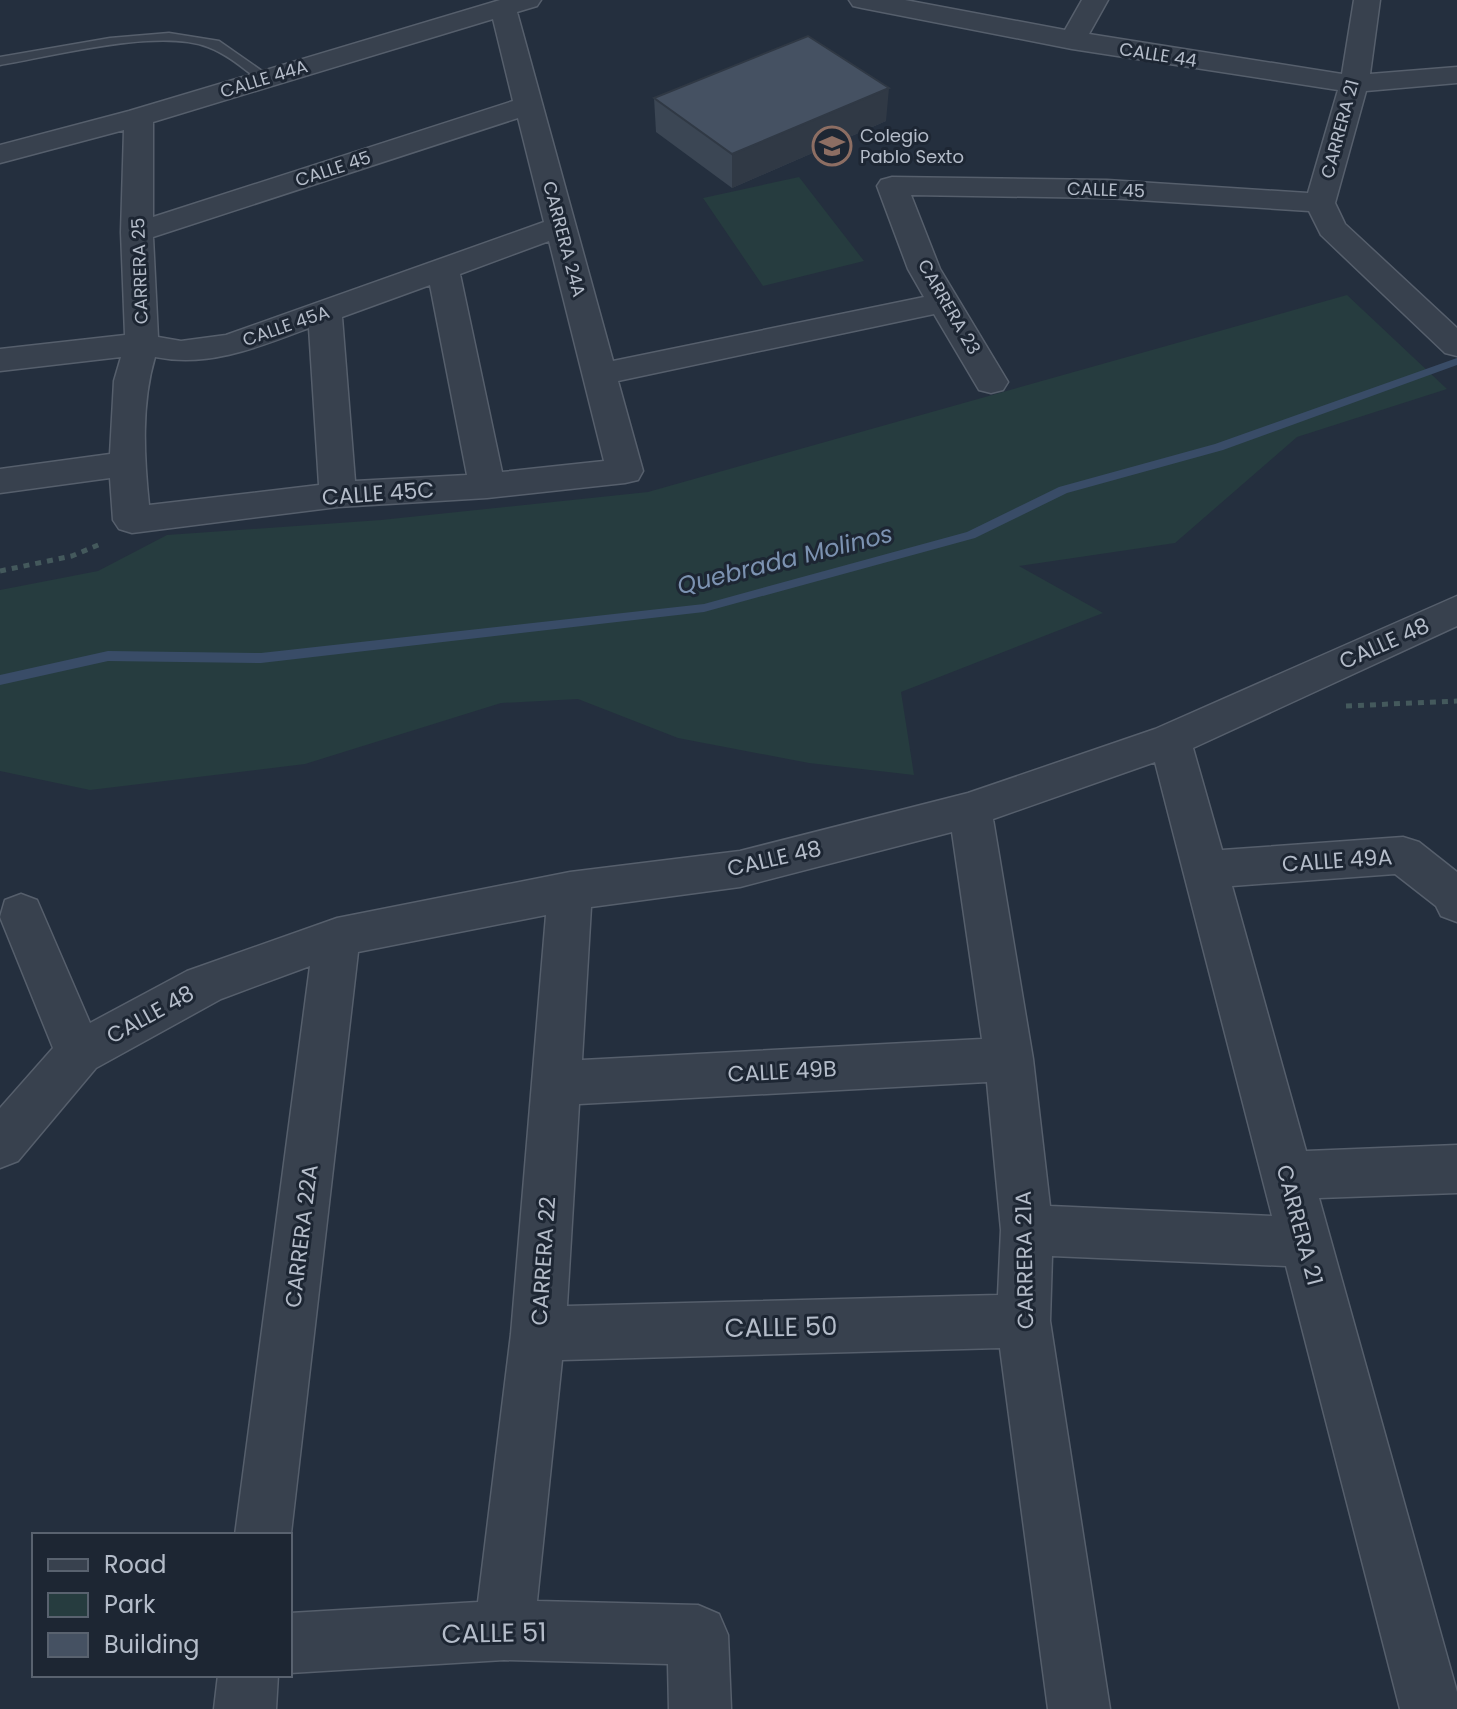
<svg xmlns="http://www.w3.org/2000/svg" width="1457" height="1709" viewBox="0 0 1457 1709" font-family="Poppins,sans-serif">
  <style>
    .green { fill: #263c3f }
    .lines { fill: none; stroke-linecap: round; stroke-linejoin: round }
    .stream { fill: #394c67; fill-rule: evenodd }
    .lane-casing { stroke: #565f6c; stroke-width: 3 }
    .street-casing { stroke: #565f6c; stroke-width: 3 }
    .path { stroke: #44595c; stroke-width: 5; stroke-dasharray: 6 6; stroke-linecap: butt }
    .lane { fill: #38414e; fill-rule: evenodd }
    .street { fill: #38414e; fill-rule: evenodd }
    .wall { fill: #3b4654 }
    .shaded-wall { fill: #303945 }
    .building { fill: #455162; stroke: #303945; stroke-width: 2 }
    .labels { text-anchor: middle; stroke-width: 6; stroke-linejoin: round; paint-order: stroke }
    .far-street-label { font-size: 18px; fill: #b4bcc9; stroke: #1d2633 }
    .far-poi-label { font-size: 18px; fill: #b4bcc9; stroke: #1d2633; text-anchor: start }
    .street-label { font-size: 22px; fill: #b4bcc9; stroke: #1d2633 }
    .water-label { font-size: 24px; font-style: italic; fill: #7c92b1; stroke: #1d2633 }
    .near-street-label { font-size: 26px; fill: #b4bcc9; stroke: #1d2633 }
  </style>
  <rect width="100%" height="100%" fill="#242f3e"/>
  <path class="green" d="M799,177L864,261L763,286L703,198Z
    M1347,295L1447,389L1297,437L1175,543L1019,566L1103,613L901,692L914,775L809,763L678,738L578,699L501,703L305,764L90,790L0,771V590L98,571L167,535L381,520L648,492Z"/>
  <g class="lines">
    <path class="stream" d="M1457,358V365L1223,450L1067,493L975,538L704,612L261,663L108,661L0,685V675L108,651L261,653L704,604L967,532L1059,487L1215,444Z"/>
    <g class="lane-casing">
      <path id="lane" d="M169,33L219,41L272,78L260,81C244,69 227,54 208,47C158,28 54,56 0,65V57L110,38Z"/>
    </g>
    <g class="street-casing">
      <path id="street" d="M500,0H541L537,6L517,12L613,361L924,297L908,269L877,186L881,180L892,177L1107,180L1308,193L1338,90L1072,49L862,8L853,6L849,0H905L1065,30L1082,0H1108L1089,34L1342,74L1354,0H1380L1370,74L1457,67V83L1366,91L1335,203L1345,224L1457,328V356L1445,353L1321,235L1309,211L1107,198L911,195L940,269L1008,382L1003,390L991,393L979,390L934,314L618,381L643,471L638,480L625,483L487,498L338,507L132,533L119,529L113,520L110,478L0,493V469L110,454L114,381L121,357L0,371V349L125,335L121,232L124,130L0,163V145L129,111ZM493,19L513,101L153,217V122ZM518,118L544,222L226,335L181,341L158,337L153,237ZM549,241L604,461L502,472L460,274ZM430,285L467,475L355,481L342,317ZM309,328L319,485L149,505C144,457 141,404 155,357C209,368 259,347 309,328Z
        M1457,596V626L1193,748L1222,850L1403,837L1419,842L1457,872V922L1441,916L1436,906L1395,874L1232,886L1306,1151L1457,1145V1193L1319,1198L1457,1692V1709H1400L1286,1266L1052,1256L1050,1321L1110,1709H1048L1000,1348L562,1360L537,1601L698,1605L719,1614L728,1635L731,1709H669L668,1664L504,1660L290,1673V1613L478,1602L511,1334L546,915L358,952L290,1542V1535H235L310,966L221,999L96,1068L18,1161L0,1168V1108L53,1048L0,917L5,900L21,894L37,900L90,1023L187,971L337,918L570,872L740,851L968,793L1155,729ZM1155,762L1272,1216L1050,1206L1033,1059L993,819ZM952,832L982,1039L582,1060L591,907L740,887ZM987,1082L1001,1230L998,1295L567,1306L579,1104Z
        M218,1675H278L276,1709H214Z"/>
    </g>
    <path class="path" d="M0,571L72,556L103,543
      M1346,706L1457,701"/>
    <use href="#lane" class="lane"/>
    <use href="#street" class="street"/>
  </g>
  <path class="wall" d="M654,98L886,121L732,188L656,132Z"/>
  <path class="shaded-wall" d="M889,88L886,121L732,188V154Z"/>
  <path class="building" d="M808,36L889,88L732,154L654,98Z"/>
  <defs>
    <g id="school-ring" transform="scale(2)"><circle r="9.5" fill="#1d2633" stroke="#8d6e63" stroke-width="1.5"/><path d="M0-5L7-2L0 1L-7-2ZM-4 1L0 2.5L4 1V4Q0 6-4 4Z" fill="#8d6e63"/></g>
  </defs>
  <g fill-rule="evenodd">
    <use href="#school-ring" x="832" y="146"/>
  </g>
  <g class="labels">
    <g class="far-street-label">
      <text transform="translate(1158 55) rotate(9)" y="6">CALLE 44</text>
      <text transform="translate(264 79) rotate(-17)" y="6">CALLE 44A</text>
      <text transform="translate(1340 129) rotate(-75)" y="6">CARRERA 21</text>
      <text transform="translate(333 169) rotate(-18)" y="6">CALLE 45</text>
      <text transform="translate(1106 190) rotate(2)" y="6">CALLE 45</text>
      <text transform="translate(564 239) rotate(75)" y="6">CARRERA 24A</text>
      <text transform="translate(140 271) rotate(-92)" y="6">CARRERA 25</text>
      <text transform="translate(949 307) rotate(60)" y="6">CARRERA 23</text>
      <text transform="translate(286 326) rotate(-19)" y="6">CALLE 45A</text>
    </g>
    <g class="far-poi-label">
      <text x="860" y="142">Colegio<tspan x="860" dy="21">Pablo Sexto</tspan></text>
    </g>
    <g class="street-label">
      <text transform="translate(378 493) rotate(-4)" y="8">CALLE 45C</text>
      <text transform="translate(1384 643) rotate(-24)" y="8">CALLE 48</text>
      <text transform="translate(774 858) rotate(-13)" y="8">CALLE 48</text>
      <text transform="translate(1337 860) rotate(-4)" y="8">CALLE 49A</text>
      <text transform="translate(150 1014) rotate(-29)" y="8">CALLE 48</text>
      <text transform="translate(782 1071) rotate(-3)" y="8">CALLE 49B</text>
      <text transform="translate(1300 1225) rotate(75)" y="8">CARRERA 21</text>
      <text transform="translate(301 1236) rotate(-83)" y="8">CARRERA 22A</text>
      <text transform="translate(1024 1260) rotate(-91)" y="8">CARRERA 21A</text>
      <text transform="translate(543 1261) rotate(-86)" y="8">CARRERA 22</text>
    </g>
    <g class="water-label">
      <text transform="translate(785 560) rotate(-14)" y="8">Quebrada Molinos</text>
    </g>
    <g class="near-street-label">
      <text transform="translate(781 1327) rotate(-1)" y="9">CALLE 50</text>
      <text transform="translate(494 1633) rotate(-1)" y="9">CALLE 51</text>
    </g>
  </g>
  <rect x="32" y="1533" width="260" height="144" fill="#1d2633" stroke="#59626f" stroke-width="2"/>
  <rect x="48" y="1559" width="40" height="12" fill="#38414e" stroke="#59626f" stroke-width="2"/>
  <text x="104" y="1573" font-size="24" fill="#b4bcc9">Road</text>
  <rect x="48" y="1593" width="40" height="24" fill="#263c3f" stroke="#59626f" stroke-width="2"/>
  <text x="104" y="1613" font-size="24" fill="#b4bcc9">Park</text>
  <rect x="48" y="1633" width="40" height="24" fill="#455162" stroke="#59626f" stroke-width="2"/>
  <text x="104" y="1653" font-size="24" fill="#b4bcc9">Building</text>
</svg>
